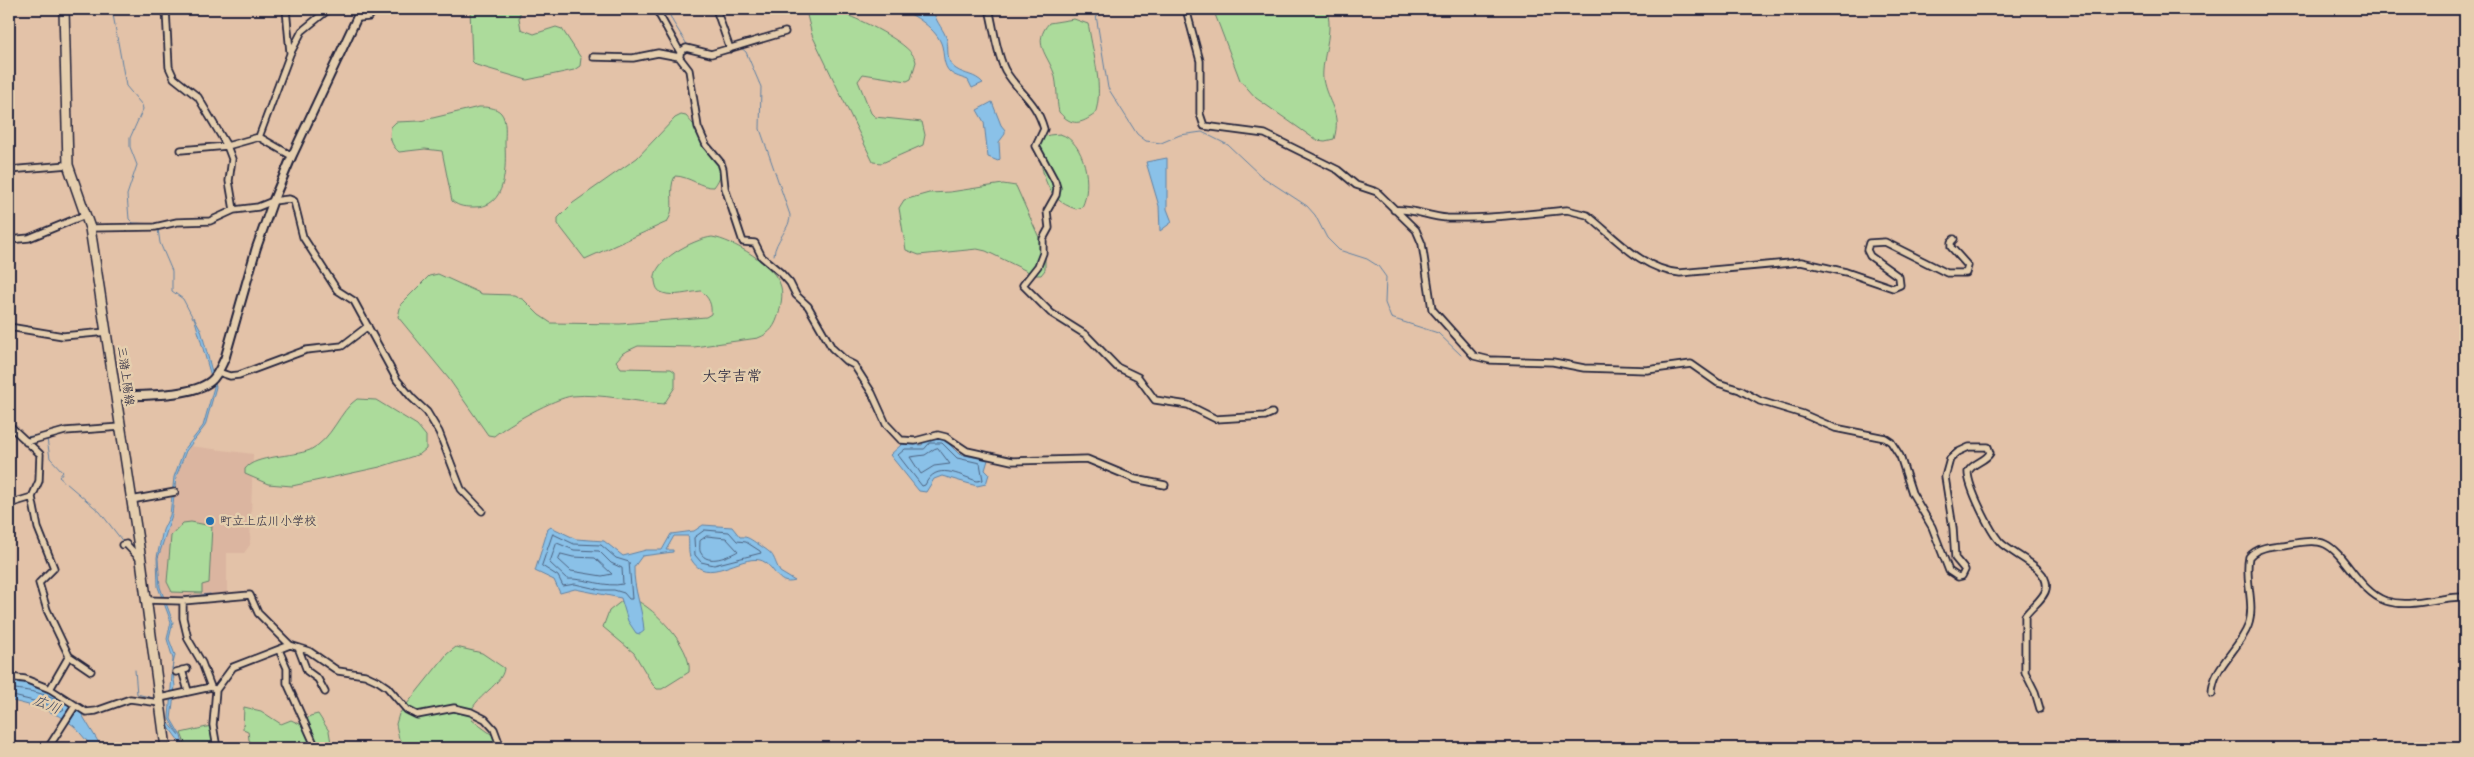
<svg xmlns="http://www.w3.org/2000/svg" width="2474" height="757" viewBox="0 0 2474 757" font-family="Delius,'Klee One',sans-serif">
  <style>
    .built { fill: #dbb5a0 }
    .green { fill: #acdb9b; stroke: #677e6b }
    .water { fill: #8ac1e8; stroke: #6081a3 }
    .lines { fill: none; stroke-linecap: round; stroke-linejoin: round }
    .shore { stroke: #4c6280; stroke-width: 1 }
    .stream { stroke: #6081a3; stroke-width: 1 }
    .minor-casing { stroke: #22223b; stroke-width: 9 }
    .tertiary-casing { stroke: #22223b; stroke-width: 11 }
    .primary-casing { stroke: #22223b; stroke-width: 12 }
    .minor { stroke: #e5ceae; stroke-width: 5.5 }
    .tertiary { stroke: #e5ceae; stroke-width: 7 }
    .primary { stroke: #e5ceae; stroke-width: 9 }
    .poi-dot { fill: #1f6fb2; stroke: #e5ceae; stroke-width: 2 }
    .labels { text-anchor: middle; stroke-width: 5; stroke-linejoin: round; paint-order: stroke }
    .street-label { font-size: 12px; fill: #22223b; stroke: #e5ceae }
    .poi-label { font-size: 12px; fill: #22223b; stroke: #e5ceae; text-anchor: start }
    .water-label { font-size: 14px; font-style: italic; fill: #37425e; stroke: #e5ceae }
    .quarter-label { font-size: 15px; fill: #22223b; stroke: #e5ceae }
  </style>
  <rect width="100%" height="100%" fill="#e3c2a8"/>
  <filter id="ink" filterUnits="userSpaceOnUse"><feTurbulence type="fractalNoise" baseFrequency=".02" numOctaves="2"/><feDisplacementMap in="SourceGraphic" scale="10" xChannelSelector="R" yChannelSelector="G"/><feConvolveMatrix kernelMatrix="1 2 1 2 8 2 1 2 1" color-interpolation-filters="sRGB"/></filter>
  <g filter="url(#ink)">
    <path class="built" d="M190,446L253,454L250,545L244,553H227V594L188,598L164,597L160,587L159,553L172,515L176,477Z"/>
    <path class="green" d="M470,9H521L519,18L521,29L534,34L556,27L562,29L581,58L580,66L574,70L527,80L476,65L472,61Z
      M810,9C822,10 838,12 849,16C865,22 914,45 916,62L911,79L907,81L863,74L858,81L871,113L875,117L922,122L925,135L923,145L882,163L873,162L812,35L806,11Z
      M1213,9H1326C1335,29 1321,59 1323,79C1327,103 1342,112 1334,139L1325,141L1316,140L1256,98L1240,80Z
      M1074,19L1088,24L1089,28C1093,54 1104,89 1095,114C1081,124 1072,127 1059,112C1056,100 1058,86 1054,73C1047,54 1032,43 1049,23Z
      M479,107C486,107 496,107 501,113C507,120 505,134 505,143C506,168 507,208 474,207C466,207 459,207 452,201L442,151L425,149L399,152C391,145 389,138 391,127L396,122L420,121Z
      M681,115L686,116C697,129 722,155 721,173C720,178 717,183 714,187C701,188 689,176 675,176C667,190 677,209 667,222L585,259L558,224V218L573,203L637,158L675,118Z
      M1060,134C1085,141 1093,186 1082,207L1076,209C1044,199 1044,174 1037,145C1040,134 1051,135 1060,134Z
      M1003,184L1016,186L1045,251V270L1041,275H1035L986,251L977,249L919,255L906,250L899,208L904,200L929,193L950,192Z
      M712,237C732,240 776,265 781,287C783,296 781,304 779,313C775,326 771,333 758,338L694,347L638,346L623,353L616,361L621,368L671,369L675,372V387L664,404C634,402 603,393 572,396C555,398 508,424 494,436L488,435L449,379L398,317L401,304L429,276L438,274L482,294L514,295L524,300L539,315L551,323L620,324L706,317L711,314C712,304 709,298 701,291C690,292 673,297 663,293C657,291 656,287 655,281C651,261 694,239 712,237Z
      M357,399L376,400L417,425L426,436V449L420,454L380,467L292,486L268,484L245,474V469C255,455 293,457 310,450C333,439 339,411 357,399Z
      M191,522L212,526L209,583L202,585V593L172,592L167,582L171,536L183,523Z
      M627,597C650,601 693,648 689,672L662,689H657L653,685L634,653L603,627L609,611Z
      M456,647L482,653L504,668C503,687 464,701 472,720L510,748H410L399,739L396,724L399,714L447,654Z
      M244,707L261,711L281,724L291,720L302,725L310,716L318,714L329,731L331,743L327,748H257L249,740L248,731L243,729Z
      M211,726L214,743L186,746L181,733Z"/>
    <path class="water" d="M898,9H933C936,23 941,25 946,37C950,48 944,61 956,69C965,75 975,74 983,83L972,88L968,80C963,78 954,76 950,72C943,66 944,54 942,46C938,30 913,13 898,9Z
      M992,102L1001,125L1005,130V134L999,142L1000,159L998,161L988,157L984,122L977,110Z
      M1167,158V209L1172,222L1160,231L1159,206L1146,162Z
      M194,317L201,330L216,387L205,426L186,451L176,477L172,515L158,558L160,587L173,622L169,639L175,655L172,668L175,686L171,719L181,736L184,748L165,722L152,607L166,720L179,735L169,719L173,659L167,639L171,622L158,587L157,557L163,530L170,515L174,477L184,450L203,426L214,387Z
      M929,438H943L959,454L988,460L985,470L989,474L986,484L977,486L942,476L934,479L926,492L919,491L890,455L902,444L922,445L924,440Z
      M703,525L732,527L740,537C748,536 751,540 758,544C776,556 771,553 780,572L795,581C776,587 775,564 760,560C740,555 706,587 691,559C687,552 690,543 688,536H674L666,550H673V552L642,556L634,567C633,589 643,609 644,631L640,634L636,633L628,621L621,598L575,589L560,593L554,580L535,571L548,529L551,527L576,539L604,541L623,556L646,550H662L671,534L694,531Z
      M9,683H26L48,691L81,713L102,748H93L74,726L63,718L44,709L9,700Z"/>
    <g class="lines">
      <path class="shore" d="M930,443H942L957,458L980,463L983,480L977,481C958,475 936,461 925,485L922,486L898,455L905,449H924Z
        M938,448L950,464L934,466L921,474L910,457L925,455L934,449Z
        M705,530L729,532L737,541L746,542L760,551L761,553L714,565L701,562L695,555L694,538Z
        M553,534L574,544L601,545L616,558L629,562L632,599H629L624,593L614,590H601L575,584L563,586L558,576L542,566Z
        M707,536L726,538L738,551C730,556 707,566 701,553C699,551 700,545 700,541Z
        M557,543L574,550L599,551L611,563L622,568L623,584C606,588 585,578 567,579L550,563Z
        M561,554L573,557L595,558L612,574L602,576L571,571L559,560Z
        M9,688C27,691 53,692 64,709L61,711L46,704L9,695"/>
      <path class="stream" d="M112,9L126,86L142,105L143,109L130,138V147L137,165L127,195L129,219L133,223L157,224
        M667,9L673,22L688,46
        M1095,9L1108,88L1137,134L1146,141L1161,143L1180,135L1202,132L1228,145L1261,176L1307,206L1315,215L1327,238L1339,250L1367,259L1378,266L1386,277L1385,303L1391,318L1438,333L1461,355
        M740,47L746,52L761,87L760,129L790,215C791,228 775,240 774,255
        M158,229L160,243L172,271V291L183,299L193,318
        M9,411L11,421L23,434
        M26,437L39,435
        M47,439L50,458L63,472L59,477L100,512L124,543
        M125,547L134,558
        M137,575L138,572
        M168,597L177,598L210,594
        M135,670L137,694L153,698L154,700
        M185,747L213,744"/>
      <g class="minor-casing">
        <path id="minor" d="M166,9L169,67L174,78L198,97L227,146L232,159L229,181L234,210
          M286,9L290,52
          M656,9L680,52V55
          M716,9L730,49
          M989,9C994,28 996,52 1005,70C1019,94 1035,98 1044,129L1036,146L1055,181L1057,188L1056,195L1047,211L1049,228L1043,239V253L1038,266L1023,285L1051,313L1086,335L1117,367L1138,377L1155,400L1188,405L1216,419L1265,416L1272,413
          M1186,9L1200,61V114L1204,126L1265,134L1338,170L1356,185L1377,192L1416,230L1422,244L1432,309L1474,356L1490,360L1553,362L1584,368L1647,370L1691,364L1718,383L1740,390L1760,401L1803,414L1835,428L1885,438L1891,442L1900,456L1912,493L1932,527L1949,571L1958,577L1962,576L1965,570L1955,558L1953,528L1945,477L1950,459L1958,452L1969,447H1988L1990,453C1985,462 1973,462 1968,472C1968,487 1990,531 2000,542C2012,555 2051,568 2046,589C2044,599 2030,608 2025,616V672L2035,692L2040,709
          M358,18L369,17L375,9
          M680,52L686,48L711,54L785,32
          M593,57L633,58L658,53L679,57L689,70L698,127L706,145L721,163L723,169L725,188L743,242L755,243L762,257L781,273L790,283L796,295L808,306L832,348L846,361L854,365L872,393L886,424L901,440L915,441L938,435L946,437L967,451L1012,461L1087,459L1135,479L1165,485
          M259,137L292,156
          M181,150L227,146L259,137L290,54L302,31L329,9
          M9,170L68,165
          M1394,210C1412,208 1429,217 1447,218C1487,219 1527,214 1567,210L1587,215C1615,237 1642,270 1680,273L1801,262L1846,272L1893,288L1900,285L1899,277L1870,256L1867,250L1869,243L1885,242L1947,273H1966L1968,266L1951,247V242L1954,239
          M90,228L155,227L177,222L210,221L234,210L258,207L273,201L289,199L294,201L303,237L337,290L354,301L397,380L412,398L427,412L439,432L461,489L482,511
          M9,240L29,238L85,215
          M9,327L63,336L107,332
          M218,372L230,376L239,375L306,350L342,346L368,326
          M9,425L40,454L39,481L32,497L38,528L54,568L39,583L47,610L69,656L91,671
          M26,442L65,431L121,427
          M131,500L175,492
          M9,504L32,497
          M122,545L126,544L141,560
          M146,600L183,601L250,595L258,613L290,645L309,651L338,671L365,675L378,681L387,687L407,710L417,715L454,708L471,712L485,719L494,729L501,748
          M183,601V618L188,639L202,663L211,687L216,690
          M279,650L287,668V683L316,748
          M299,650L307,671L318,679L325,692
          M182,670L188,691
          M176,672L187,669
          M9,677L25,679L50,689L86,712L96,711L130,699L160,703
          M50,689L69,656
          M2212,694C2212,667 2239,650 2248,626C2256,604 2244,580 2249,557C2257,547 2272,546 2284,545C2296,543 2314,539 2325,544C2345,553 2359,592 2386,601C2412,609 2439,596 2465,597
          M160,698L211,687
          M48,748L75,706
          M217,748L213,725L216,690L233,667L290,645"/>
      </g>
      <g class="tertiary-casing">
        <path id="tertiary" d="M116,396C140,395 192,397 211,381C218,375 221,366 225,358L256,249L273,201L292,156L361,9"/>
      </g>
      <g class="primary-casing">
        <path id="primary" d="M64,9L68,165L90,228L141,560L166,748"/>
      </g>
      <use href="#minor" class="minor"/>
      <use href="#tertiary" class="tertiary"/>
      <use href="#primary" class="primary"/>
    </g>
  </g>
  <circle class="poi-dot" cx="210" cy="521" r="5"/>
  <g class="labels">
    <g class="street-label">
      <text transform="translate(126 376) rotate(82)" y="4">三潴上陽線</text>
    </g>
    <g class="poi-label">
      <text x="220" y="525">町立上広川小学校</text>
    </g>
    <g class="water-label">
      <text transform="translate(47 704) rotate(22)" y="5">広川</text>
    </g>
    <g class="quarter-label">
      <text x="732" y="381">大字吉常</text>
    </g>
  </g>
  <rect width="2474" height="757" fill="none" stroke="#e5ceae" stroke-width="30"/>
  <rect x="15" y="15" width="2444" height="727" fill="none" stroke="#22223b" stroke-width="2" filter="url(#ink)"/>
</svg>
